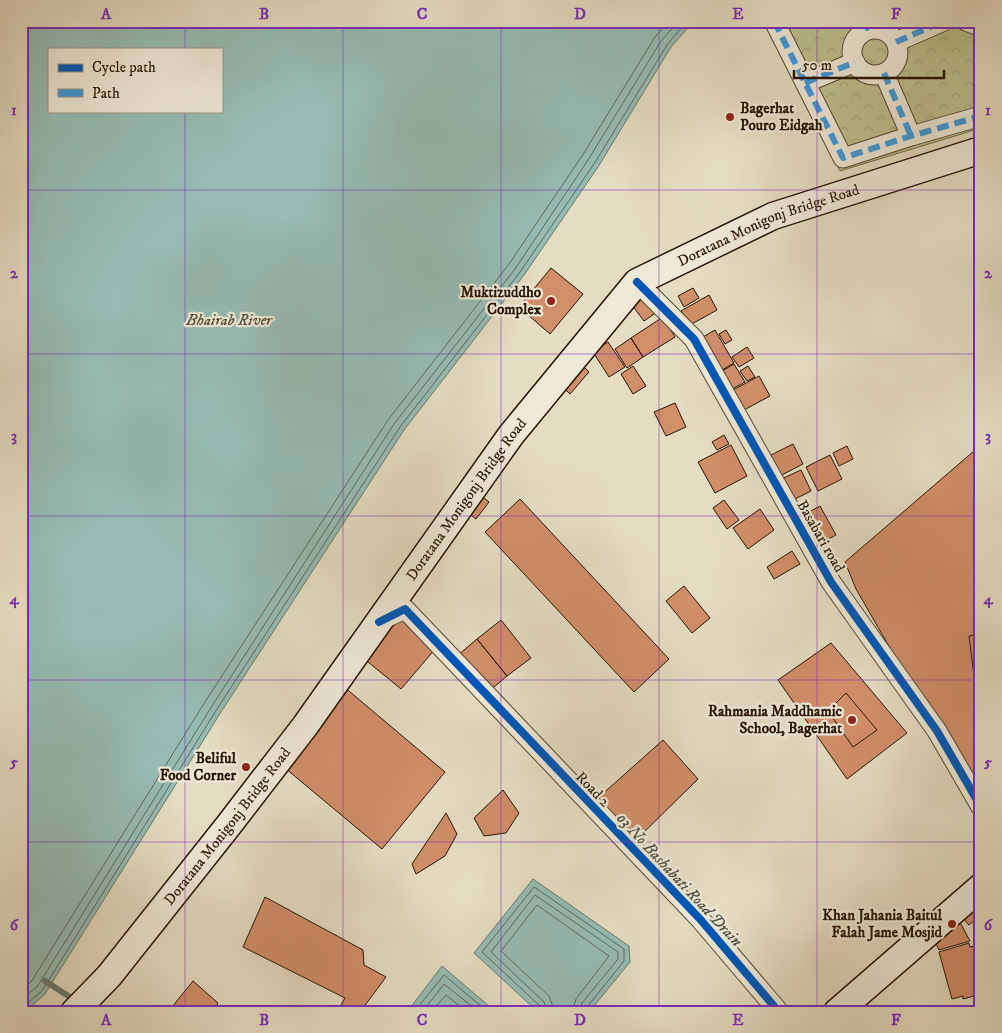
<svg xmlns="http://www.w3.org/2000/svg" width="1002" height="1033" viewBox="0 0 1002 1033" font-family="'IM FELL DW Pica',serif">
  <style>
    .park { fill: url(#park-crowns); stroke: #726a48 }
    .water { fill: #96bcb4; stroke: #6a796d; fill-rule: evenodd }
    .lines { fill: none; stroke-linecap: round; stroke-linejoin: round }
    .shore { stroke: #5e685b; stroke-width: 1 }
    .stream { stroke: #6a796d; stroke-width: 6 }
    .building { fill: #d18e6a; stroke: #271502 }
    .street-casing { stroke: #564732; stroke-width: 21 }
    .secondary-casing { stroke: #271502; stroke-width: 29 }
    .street { stroke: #eee9d7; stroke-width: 19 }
    .secondary { stroke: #eee9d7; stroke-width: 26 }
    .quiet { stroke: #3d9add; stroke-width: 6; stroke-dasharray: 12 6; stroke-linecap: butt }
    .cycleway-casing { stroke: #eee9d7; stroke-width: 11 }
    .cycleway { stroke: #0057b8; stroke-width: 8 }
    .grid { fill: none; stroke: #7b2cbf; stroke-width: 1; stroke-opacity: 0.55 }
    .poi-dot { fill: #8f2418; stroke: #eee9d7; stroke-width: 2 }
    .labels { text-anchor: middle; stroke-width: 4.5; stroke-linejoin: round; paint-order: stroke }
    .poi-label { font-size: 15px; font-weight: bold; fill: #271502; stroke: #eee9d7; text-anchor: end }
    .street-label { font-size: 15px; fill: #271502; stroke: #eee9d7 }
    .water-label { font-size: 16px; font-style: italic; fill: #4e4f40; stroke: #eee9d7 }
    .neatline { fill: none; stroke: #7b2cbf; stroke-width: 2 }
    .grid-label { font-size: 16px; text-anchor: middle; font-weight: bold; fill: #7b2cbf }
  </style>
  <defs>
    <pattern id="park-crowns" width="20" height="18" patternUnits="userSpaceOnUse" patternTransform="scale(1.25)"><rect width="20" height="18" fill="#bcbf8e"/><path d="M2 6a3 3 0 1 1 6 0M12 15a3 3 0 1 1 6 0" fill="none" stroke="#a2a379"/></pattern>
  </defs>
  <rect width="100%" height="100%" fill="#e5ddc2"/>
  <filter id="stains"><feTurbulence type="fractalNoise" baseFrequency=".004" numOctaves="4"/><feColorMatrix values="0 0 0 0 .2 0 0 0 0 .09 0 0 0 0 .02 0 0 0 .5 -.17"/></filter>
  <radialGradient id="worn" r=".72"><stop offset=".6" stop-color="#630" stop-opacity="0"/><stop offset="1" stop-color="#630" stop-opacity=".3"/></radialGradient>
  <path class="park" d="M766,21H981V128L840,171Z"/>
  <path class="water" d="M21,21H694L671,47L598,167L524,275L404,430L221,712L45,994L25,1012H21ZM49,49H221V111H49Z
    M533,879L629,946L630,962L589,1012H538L474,953Z
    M442,966L496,1012H407Z"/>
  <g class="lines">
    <path class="shore" d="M21,990L31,982L205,702L388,420L509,264L582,156L655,37L669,21
      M21,1000L37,987L212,706L394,424L515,269L588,160L661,41L679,21
      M23,1012L24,1006L42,991L217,709L400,427L520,272L594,164L667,45L687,21
      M414,1012L444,975L488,1012
      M422,1012L444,984L479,1012
      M431,1012L446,995L467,1012
      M541,1012L540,1006L482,952L534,887L624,949V961L587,1007L585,1012
      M548,1012L544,1002L491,952L535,895L618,952V959L582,1003L579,1012
      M555,1012L549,996L501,951L537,905L609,956L576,999L572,1012"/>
    <path class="stream" d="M45,981L76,1001"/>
  </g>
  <path class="building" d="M551,268L583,294L550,334L519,307Z
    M639,287L657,312L644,321L626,297Z
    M693,288L699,298L684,307L678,296Z
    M709,295L717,310L690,325L681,311Z
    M663,317L675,337L643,357L631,338Z
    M715,330L734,363L722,370L703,337Z
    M726,330L732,340L725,344L719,334Z
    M631,338L643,357L627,368L615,349Z
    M608,342L625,367L609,377L593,352Z
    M747,347L754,358L739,367L732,357Z
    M578,361L589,372L570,394L558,382Z
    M734,364L745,382L732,389L722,371Z
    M633,366L646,386L633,394L621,374Z
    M748,366L755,377L747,381L740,371Z
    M759,376L770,396L744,410L733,390Z
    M675,403L686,427L666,436L654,412Z
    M724,435L729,444L717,450L712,442Z
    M793,444L803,464L776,478L765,458Z
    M731,445L747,476L715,493L698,462Z
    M981,445V789L957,747L902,669L856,589L845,562Z
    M847,446L853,459L839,466L833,453Z
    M830,455L842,479L818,491L806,467Z
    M801,470L811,491L787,503L777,481Z
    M476,492L489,502L476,519L463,509Z
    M520,499L669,659L634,692L485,532Z
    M724,500L739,520L727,529L713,508Z
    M820,506L836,535L814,547L798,518Z
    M760,509L774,530L748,549L733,528Z
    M792,551L800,564L774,579L767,567Z
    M684,586L710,618L692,633L666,601Z
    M397,615L436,648L401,689L362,657Z
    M501,620L531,658L507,676L477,639Z
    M981,634V683L975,684L969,636Z
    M477,639L507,676L487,693L457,656Z
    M831,643L907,733L847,779L778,680Z
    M343,686L445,772L382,849L279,763Z
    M846,693L877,730L853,747L828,711Z
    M663,740L698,779L637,839L598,798Z
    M503,790L519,813L506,833L484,836L474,818Z
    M446,813L457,834L445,856L416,874L412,864Z
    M981,892V915L969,925L958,913Z
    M265,897L363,950L364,965L386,977L360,1012H337L345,998L243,947Z
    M955,913L970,941L939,950L932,935Z
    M969,943L970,947L975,946L978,957L974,958L981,982V994L963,999V996L952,999L939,952Z
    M193,981L218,1003L213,1012H168Z"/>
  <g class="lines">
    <g class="street-casing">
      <path id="street" d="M774,21L843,158L911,136L981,116
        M966,21L976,25L981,24
        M852 52a23 23 0 1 1 46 0a23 23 0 1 1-46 0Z
        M896,42L944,21
        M884,73L911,136
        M805,83L855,62
        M637,282L694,339L831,582L937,731L981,807
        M381,620L405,609L700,919L779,1012"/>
    </g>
    <g class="secondary-casing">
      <g id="secondary">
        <path id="s1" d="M74,1012L109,976L228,826L305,726L511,435L637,282L773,216L981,150"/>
        <path d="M837,1012L981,887"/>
      </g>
    </g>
    <use href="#street" class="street"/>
    <use href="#secondary" class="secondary"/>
    <path class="quiet" d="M774,21L843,158L911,136L981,116
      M864,21L869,30
      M966,21L976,25L981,24
      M896,42L944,21
      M884,73L911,136
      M805,83L855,62"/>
    <g class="cycleway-casing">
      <path id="cycleway" d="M637,282L694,339L831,582L937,731L981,807
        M379,622L405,609L700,919L779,1012"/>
    </g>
    <use href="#cycleway" class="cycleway"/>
  </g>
  <path class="grid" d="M185,21V49M343,21V1012M501,21V1012M659,21V1012M817,21V1012M185,111V1012M21,190H981M21,354H981M21,516H981M21,680H981M21,842H981"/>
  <g class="poi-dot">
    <circle cx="730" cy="117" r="5"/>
    <circle cx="551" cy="301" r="5"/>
    <circle cx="852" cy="720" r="5"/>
    <circle cx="246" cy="767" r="5"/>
    <circle cx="952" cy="924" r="5"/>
  </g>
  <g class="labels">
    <g class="poi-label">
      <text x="740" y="113" text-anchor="start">Bagerhat<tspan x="740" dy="17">Pouro Eidgah</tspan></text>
      <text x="541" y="297">Muktizuddho<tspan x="541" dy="17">Complex</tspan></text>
      <text x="842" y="716">Rahmania Maddhamic<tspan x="842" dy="17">School, Bagerhat</tspan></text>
      <text x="236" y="763">Beliful<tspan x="236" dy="17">Food Corner</tspan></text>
      <text x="942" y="920">Khan Jahania Baitul<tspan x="942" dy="17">Falah Jame Mosjid</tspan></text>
    </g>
    <g class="street-label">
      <text dy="5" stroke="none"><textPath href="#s1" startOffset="1066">Doratana Monigonj Bridge Road</textPath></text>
      <text dy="5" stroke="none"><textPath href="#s1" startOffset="646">Doratana Monigonj Bridge Road</textPath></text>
      <text transform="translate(821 536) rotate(60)" y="5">Basabari road</text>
      <text transform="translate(593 789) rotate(46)" y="5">Road 2</text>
      <text dy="5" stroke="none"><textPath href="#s1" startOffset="241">Doratana Monigonj Bridge Road</textPath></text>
    </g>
    <g class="water-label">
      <text x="229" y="325">Bhairab River</text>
      <text transform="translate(680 879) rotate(47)" y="6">03 No Bashabati Road Drain</text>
    </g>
  </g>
  <rect width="1002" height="1033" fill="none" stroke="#e5ddc2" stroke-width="55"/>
  <rect x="48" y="48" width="175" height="65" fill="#eee9d7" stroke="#9e9482"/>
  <rect x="58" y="64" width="25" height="8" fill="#0057b8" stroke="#9e9482"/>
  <text x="92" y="72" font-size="15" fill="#271502">Cycle path</text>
  <rect x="58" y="89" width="25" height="8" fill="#3d9add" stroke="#9e9482"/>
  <text x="92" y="98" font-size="15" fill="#271502">Path</text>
  <path d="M794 70v8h150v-8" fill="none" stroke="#271502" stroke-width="2.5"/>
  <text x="802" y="70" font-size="15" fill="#271502" stroke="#eee9d7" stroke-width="4" paint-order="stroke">50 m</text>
  <rect x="28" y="28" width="946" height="978" class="neatline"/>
  <g class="grid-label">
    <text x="106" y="19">A</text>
    <text x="264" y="19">B</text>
    <text x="422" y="19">C</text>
    <text x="580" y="19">D</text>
    <text x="738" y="19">E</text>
    <text x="896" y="19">F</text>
    <text x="14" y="115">1</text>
    <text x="988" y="115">1</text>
    <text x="14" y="278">2</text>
    <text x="988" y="278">2</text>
    <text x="14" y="441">3</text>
    <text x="988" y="441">3</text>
    <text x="14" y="604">4</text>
    <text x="988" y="604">4</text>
    <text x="14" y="767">5</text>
    <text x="988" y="767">5</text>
    <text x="14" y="930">6</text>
    <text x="988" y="930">6</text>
    <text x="106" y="1025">A</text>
    <text x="264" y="1025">B</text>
    <text x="422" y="1025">C</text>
    <text x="580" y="1025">D</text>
    <text x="738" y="1025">E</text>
    <text x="896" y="1025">F</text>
  </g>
  <rect width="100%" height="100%" filter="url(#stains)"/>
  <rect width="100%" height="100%" fill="url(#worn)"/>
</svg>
